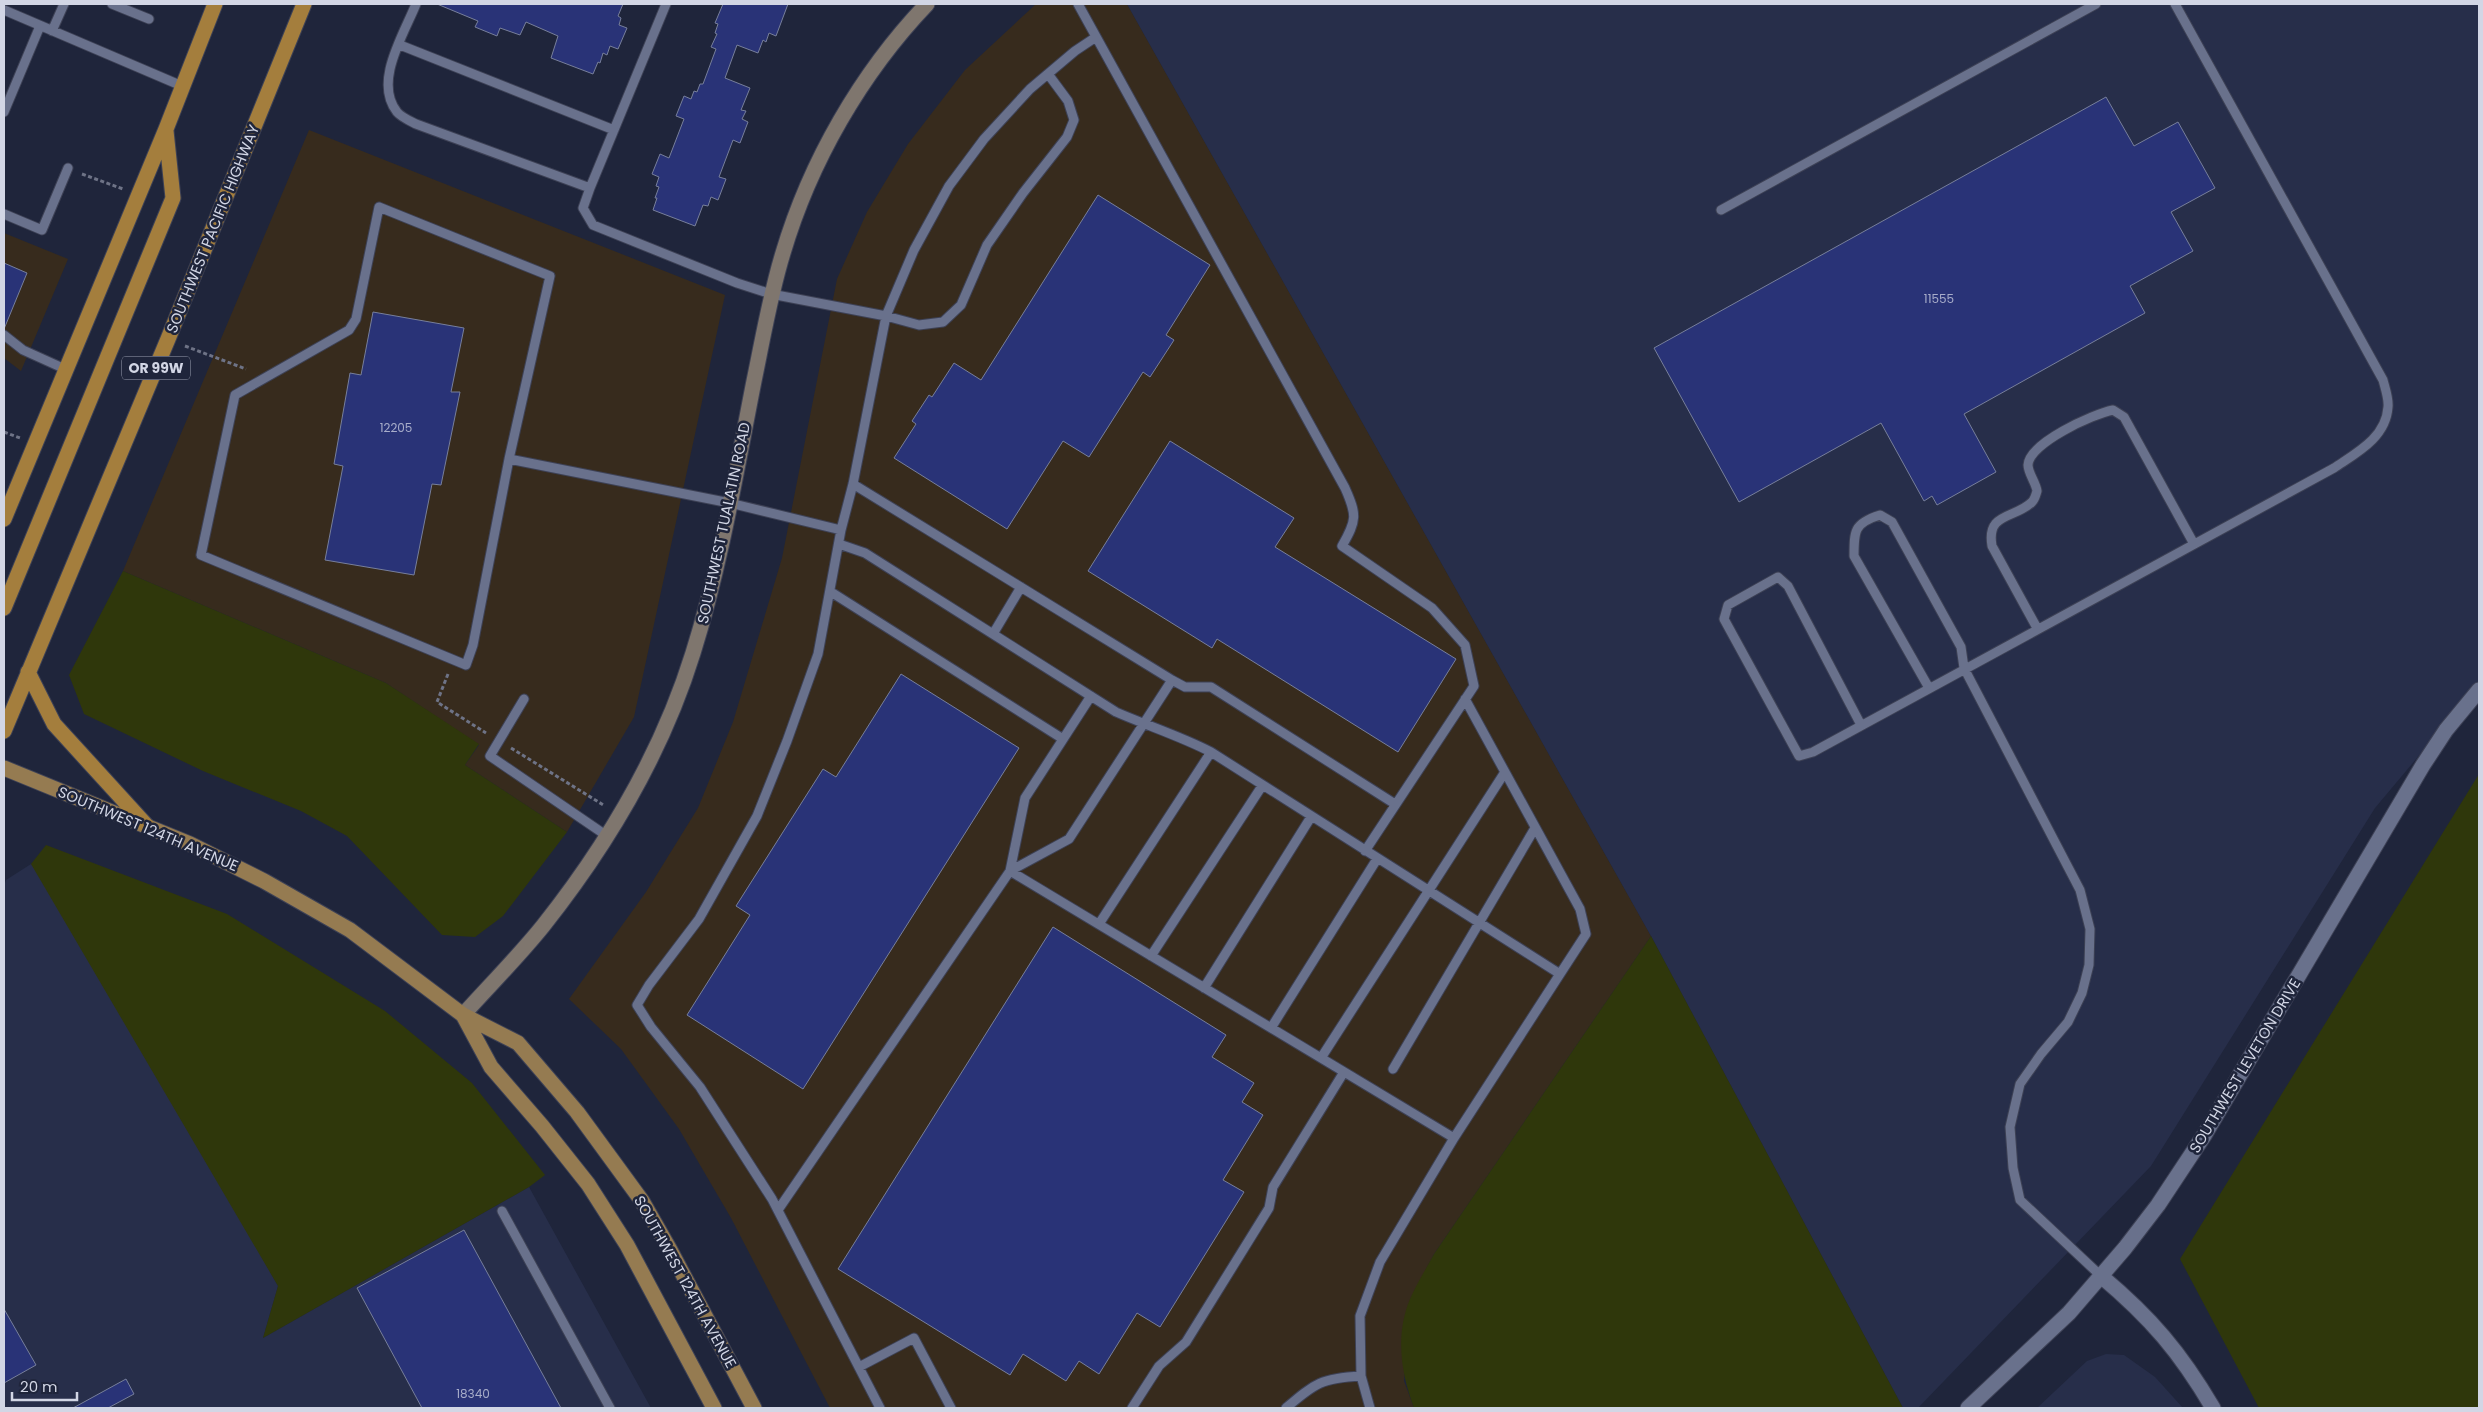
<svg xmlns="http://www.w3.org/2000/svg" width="2483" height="1412" viewBox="0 0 2483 1412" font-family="Poppins,sans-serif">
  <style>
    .commercial { fill: #372b1d }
    .built { fill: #272e4a }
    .green { fill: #2f370b }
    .building { fill: #293377; stroke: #777f9b }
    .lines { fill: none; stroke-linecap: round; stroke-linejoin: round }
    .service-casing { stroke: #3d4155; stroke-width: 11 }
    .tertiary-casing { stroke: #3d4155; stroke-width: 17 }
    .secondary-casing { stroke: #3d4155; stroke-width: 17 }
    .primary-casing { stroke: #3d4155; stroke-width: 17 }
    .trunk-casing { stroke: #3d4155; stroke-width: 17 }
    .path { stroke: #6e7386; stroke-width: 3; stroke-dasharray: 4 2.5; stroke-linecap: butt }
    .service { stroke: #69718c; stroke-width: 9 }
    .tertiary { stroke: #69718c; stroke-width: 15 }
    .secondary { stroke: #7f766e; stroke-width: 15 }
    .primary { stroke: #957b51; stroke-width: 15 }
    .trunk { stroke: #a47e3d; stroke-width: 15 }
    .labels { text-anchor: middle; stroke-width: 5; stroke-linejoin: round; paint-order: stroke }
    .number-label { font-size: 12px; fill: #a8adca }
    .shield { fill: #1f253b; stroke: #9ca1b2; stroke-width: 1 }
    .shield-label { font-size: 14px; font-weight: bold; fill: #d2d6e5 }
    .street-label { font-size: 15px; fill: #d2d6e5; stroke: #1f253b }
  </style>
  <rect width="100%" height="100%" fill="#1f253b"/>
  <path class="commercial" d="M1036,4H1127L1651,936L1434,1254L1410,1300L1404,1381L1414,1408H830L731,1218L679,1129L621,1049L569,999L646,892L698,808L733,722L782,558L837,279L867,212L908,144L965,70Z
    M309,130L725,295L634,717L567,832L465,765L479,745L386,683L123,571Z
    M4,233L68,259L21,371L4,358Z"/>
  <path class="built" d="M1127,4H2479V684L2375,808L2151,1166L1918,1408H1903L1651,936Z
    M31,864L47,874L278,1286L263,1338L529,1187L651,1408H4V886L6,880Z
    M2106,1354L2124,1355L2155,1377L2183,1408H2037L2087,1361Z"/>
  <path class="green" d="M123,571L386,683L479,744L465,765L567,832L503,916L475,937L442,935L347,836L301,811L203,771L84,714L69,675Z
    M2479,774V1408H2259L2180,1259Z
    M46,845L227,914L385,1011L472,1083L545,1175L529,1187L263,1338L278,1286L31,864Z
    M1651,936L1903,1408H1414C1401,1373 1395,1335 1410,1299C1417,1283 1426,1269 1434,1254Z"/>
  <path class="building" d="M437,4H623L618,16L621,18L619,25L627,28L618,49L610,46L607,55L603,53L600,63L598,62L593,74L551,58L558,36L526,22L520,35L500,28L497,36L475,27L478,21Z
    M723,4H788L776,36L769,33L766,42L763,40L758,53L737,45L725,78L750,88L741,110L746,111L742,119L748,122L740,143L733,140L719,177L726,179L718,200L711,197L708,206L703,205L695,226L653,210L657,198H655L659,187L656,186L659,177L652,174L660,154L669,158L684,119L676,116L684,96L691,99L694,91L697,92L700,84H703L716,49L711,47L717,34L715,33L718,24L715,23Z
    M2106,97L2134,146L2178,122L2215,188L2171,212L2193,251L2130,286L2145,313L1964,414L1996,472L1937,505L1932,496L1924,501L1881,423L1739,502L1654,348Z
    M1098,195L1210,265L1166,335L1174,340L1150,377L1143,372L1089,457L1063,441L1007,529L894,458L916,424L912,421L929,395L932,397L954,363L981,380Z
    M4,263L27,273L4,329Z
    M373,312L464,328L451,392H460L441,485L432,484L414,575L325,560L343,466L334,464L350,373L361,375Z
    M1170,441L1294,518L1275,547L1456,659L1398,752L1217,639L1212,648L1088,571Z
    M901,674L1019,748L803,1089L687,1015L750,915L736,906L823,769L836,777Z
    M1053,927L1226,1035L1212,1057L1254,1083L1242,1102L1263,1115L1223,1180L1244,1192L1160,1327L1137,1313L1099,1374L1079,1361L1066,1381L1023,1354L1010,1375L838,1269Z
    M464,1230L561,1408H422L357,1288Z
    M4,1309L36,1365L4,1383Z
    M126,1379L134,1394L108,1408H73Z"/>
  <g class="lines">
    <g class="service-casing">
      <path id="service" d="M112,4L149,19
        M416,4C404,34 373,82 397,112C401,117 410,121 416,124L590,188L666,4
        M1078,4L1345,488C1357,515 1357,520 1342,546L1432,608L1465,645L1474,686L1365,851
        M4,10L182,86
        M52,31L64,4
        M400,45L614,130
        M4,112L40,26
        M590,188L583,208L593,225L737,283L771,294L886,316L919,325L943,322L961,305L987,245L1023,193L1067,137L1074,120L1068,101L1048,74
        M1721,210L2096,4
        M4,214L42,230L68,168
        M4,335L23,350L65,369
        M509,459L473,645L466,665L201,555L235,395L349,330L356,319L379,207L550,276L509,459L730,503L841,530
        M853,484L1172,680L1185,687H1211L1395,804
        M839,544L865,553L1116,712C1148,726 1180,736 1211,752L1560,974L1454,1138L1380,1262L1360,1316L1361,1376L1370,1408
        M831,592L1063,739
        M2037,628L1992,546C1986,512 2015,519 2032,502C2035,499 2036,494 2037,491C2036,483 2028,473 2028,465C2029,443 2093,414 2113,410L2124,417L2194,544
        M993,634L1021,587
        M1929,688L1854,556C1854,531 1854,523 1880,515L1892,522L1961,647L1964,668L2080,890L2090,929L2089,965L2082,993L2068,1022L2041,1054L2020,1084L2010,1127L2013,1168L2020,1200L2101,1276
        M1091,696L1025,798L1010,871L1454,1138
        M524,699L490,756L607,836
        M1465,699L1580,909L1586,934L1560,974
        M1861,725L1788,586L1778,577L1728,605L1724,619L1799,756L1813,752L2334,468C2356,453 2386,438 2388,407C2389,399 2385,388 2383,380L2175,4
        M1099,924L1211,752
        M1151,956L1262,786
        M1204,988L1311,817
        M1271,1028L1377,859
        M1321,1058L1505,772
        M1393,1069L1535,828
        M778,1210L1010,871L1069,839L1172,680
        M502,1211L610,1408
        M859,1367L914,1338L951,1408
        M880,1408L772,1199L700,1087L651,1027L637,1005L649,985L699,919L757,816L787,741L818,654L841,530L853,484L886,316L914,250L949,186L984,139L1030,89L1075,51L1096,37
        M1132,1408L1159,1366L1186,1342L1269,1208L1273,1187L1344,1072
        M1286,1408C1315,1383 1322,1378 1361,1376"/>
    </g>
    <g class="tertiary-casing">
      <path id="tertiary" d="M2101,1276C2151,1318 2180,1352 2213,1408
        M1968,1408L2069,1313L2125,1248L2158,1205L2205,1134L2423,765L2446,730L2479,690"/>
    </g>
    <g class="secondary-casing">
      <path id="secondary" d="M463,1015C490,985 518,957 543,926C608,844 662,753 693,653C721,564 736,472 754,381C763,338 770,295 783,253C810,162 861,73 927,4"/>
    </g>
    <g class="primary-casing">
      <path id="primary" d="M4,768L190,844L264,881L350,930L463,1015L518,1043L577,1112L642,1201L670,1250L754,1408
        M463,1015L491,1067L542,1126L588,1184L627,1245L714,1408"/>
    </g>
    <g class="trunk-casing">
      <path id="trunk" d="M4,519L166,129L215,4
        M4,608L173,198L166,131
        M28,672L54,724L147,826
        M4,731L168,339L304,4"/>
    </g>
    <path class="path" d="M82,174L123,189
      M185,346L246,369
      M4,432L20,438
      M448,674L437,702L486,733
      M511,748L605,806"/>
    <use href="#service" class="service"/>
    <use href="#tertiary" class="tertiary"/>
    <use href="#secondary" class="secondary"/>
    <use href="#primary" class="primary"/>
    <use href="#trunk" class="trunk"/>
  </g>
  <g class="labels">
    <g class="number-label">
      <text x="1939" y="303">11555</text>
      <text x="396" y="432">12205</text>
      <text x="473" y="1398">18340</text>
    </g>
    <rect class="shield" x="122" y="356.5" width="68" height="23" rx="4"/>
    <g class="shield-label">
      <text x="156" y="373">OR 99W</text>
    </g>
    <g class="street-label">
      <text transform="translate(213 229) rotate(-68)" y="5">SOUTHWEST PACIFIC HIGHWAY</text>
      <text transform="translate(724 523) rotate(-78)" y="5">SOUTHWEST TUALATIN ROAD</text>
      <text transform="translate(148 829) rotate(23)" y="5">SOUTHWEST 124TH AVENUE</text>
      <text transform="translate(2245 1066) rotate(-59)" y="5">SOUTHWEST LEVETON DRIVE</text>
      <text transform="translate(685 1282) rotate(61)" y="5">SOUTHWEST 124TH AVENUE</text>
    </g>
  </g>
  <rect width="2483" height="1412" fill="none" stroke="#d2d6e5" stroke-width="10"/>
  <path d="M12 1392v8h65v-8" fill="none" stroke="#d2d6e5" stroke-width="2.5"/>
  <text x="20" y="1392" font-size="15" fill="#d2d6e5" stroke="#1f253b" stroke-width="4" paint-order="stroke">20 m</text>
</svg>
